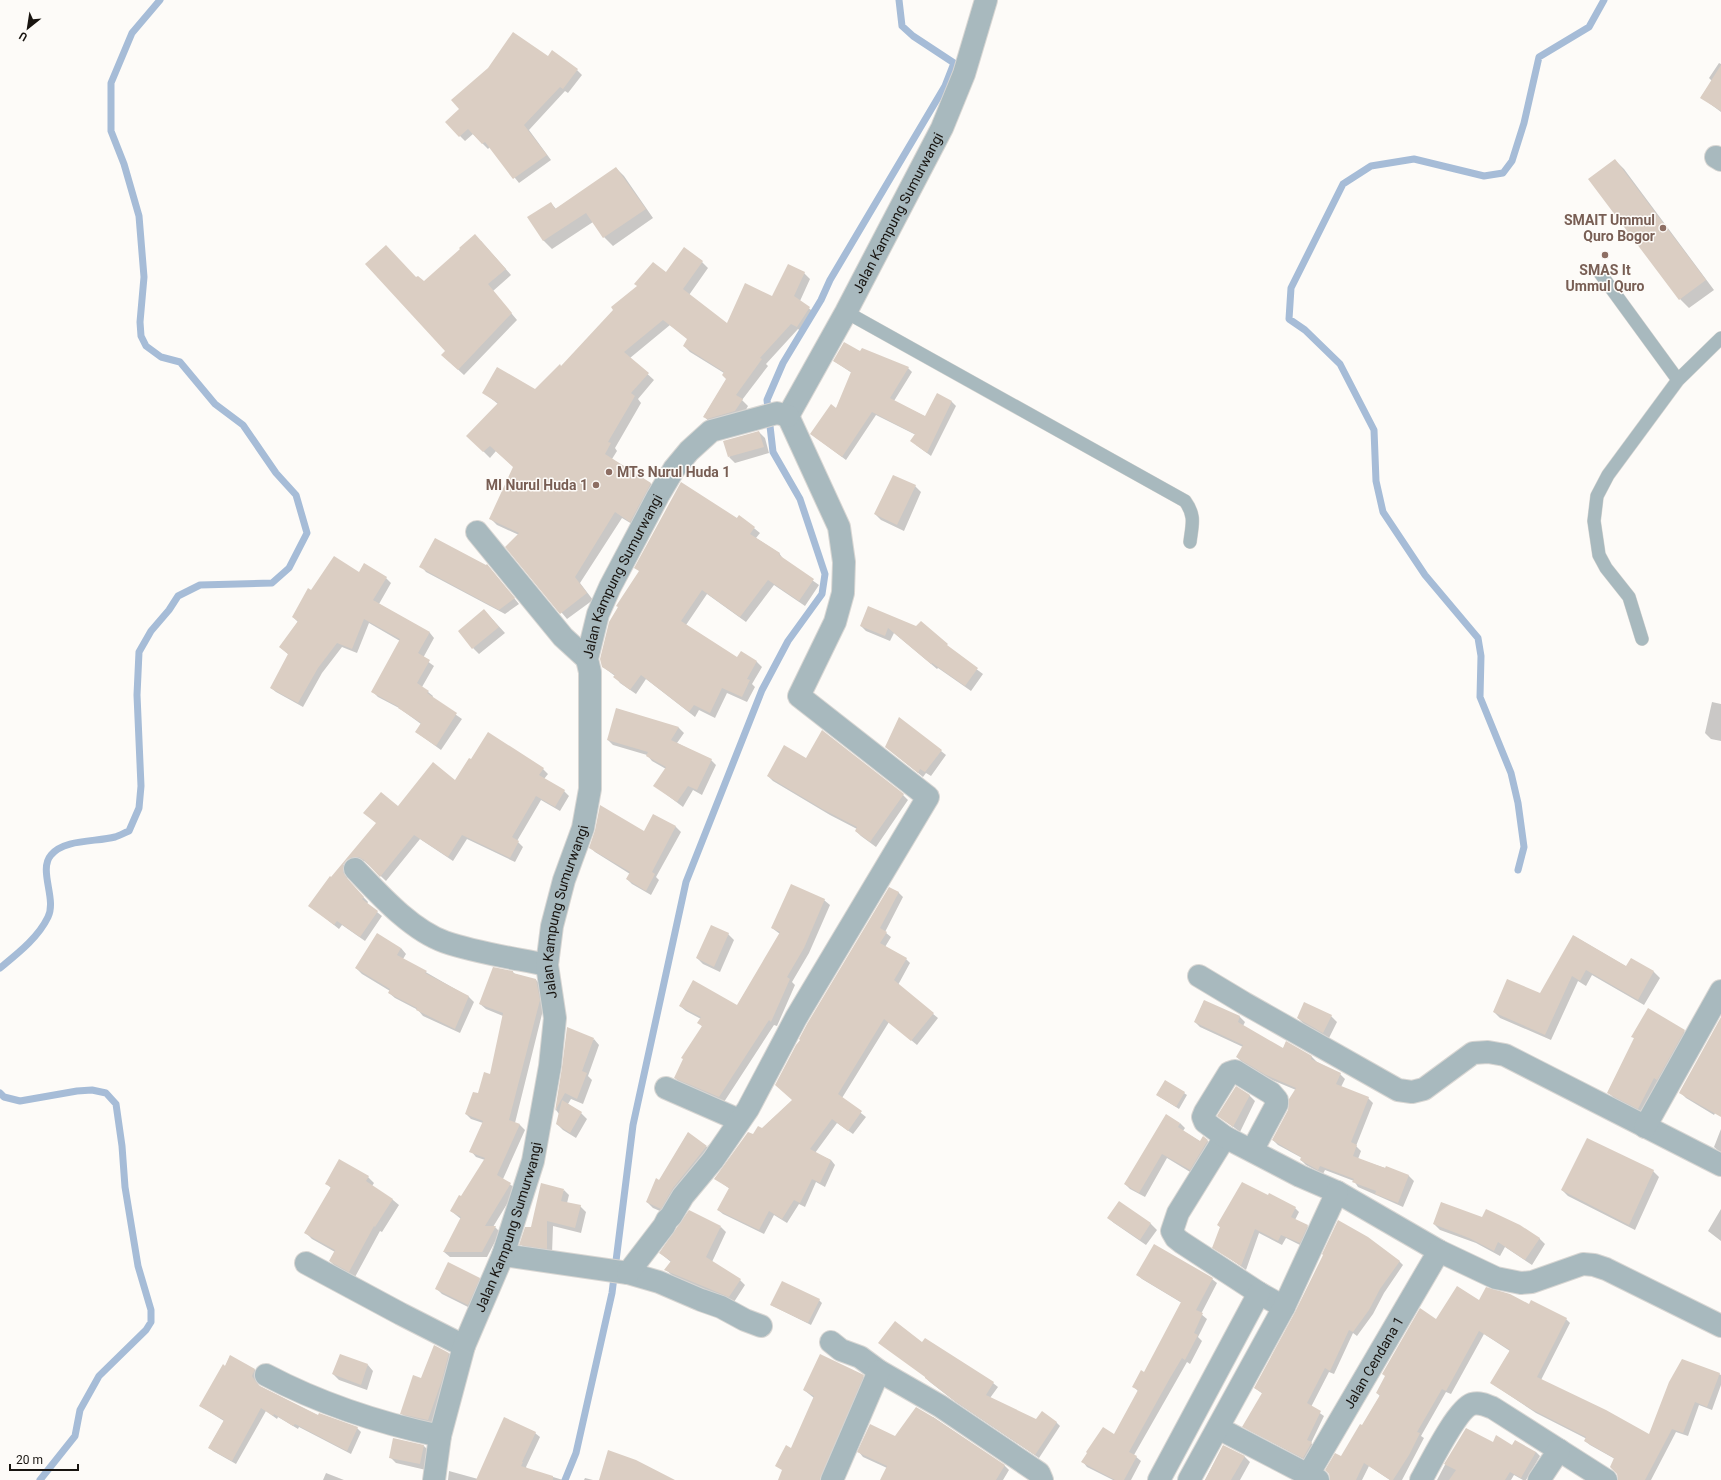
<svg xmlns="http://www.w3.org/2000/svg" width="1721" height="1480" viewBox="0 0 1721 1480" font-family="Roboto,sans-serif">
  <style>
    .shadow { fill: #0003 }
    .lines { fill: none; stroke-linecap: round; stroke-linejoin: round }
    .stream { stroke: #a6bcd7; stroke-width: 7 }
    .building { fill: #dbcec3 }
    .service-casing { stroke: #d8d6d3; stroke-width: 14 }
    .minor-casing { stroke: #d8d6d3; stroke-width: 24 }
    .service { stroke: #a8b9be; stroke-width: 13 }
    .minor { stroke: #a8b9be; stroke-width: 22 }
    .education-dot { fill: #8d6e63; stroke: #fdfbf8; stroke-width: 1.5 }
    .labels { text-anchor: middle; stroke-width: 3; stroke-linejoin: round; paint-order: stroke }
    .street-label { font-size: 14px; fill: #181410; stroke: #fdfbf8 }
    .education-label { font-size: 14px; font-weight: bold; fill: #785e54; stroke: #fdfbf8; text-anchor: end }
  </style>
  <rect width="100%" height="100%" fill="#fdfbf8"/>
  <path class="shadow" d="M1719,63L1721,64V112L1701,97L1712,81L1709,78Z
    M577,70L582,75L568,93L565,91L529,130L551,160L519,183L490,147L488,149L473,134L465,141L446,122Z
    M1615,160L1624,169L1714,290L1689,308L1680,299L1590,179Z
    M616,168L624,176L653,218L613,246L604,237L593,222L552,249L543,240L551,203L556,209Z
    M481,241L511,275L493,291L517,320L464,375L442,355L446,351L424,283Z
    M702,262L708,268L689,295L727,325L773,298L804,273L810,279L800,301L816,314L803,333L798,329L766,364L768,366L742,400L748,406L742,417L710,423L704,416L727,379L724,373L690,352L684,346L688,339L670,325L630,358L654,380L638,399L641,403L615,448L617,451L612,459L651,484L657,490L637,527L622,518L580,583L593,600L567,619L507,547L519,535L497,525L491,519L514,467L496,451L490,458L468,436L498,404L483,392L535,391L666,274Z
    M861,353L908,368L912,372L894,401L926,417L937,395L952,402L956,406L931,456L916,445V435L876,415L846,460L815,437L836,409L852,373L834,361Z
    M759,432L765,438L769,453L735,463L729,457Z
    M915,486L921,492L904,531L881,520L875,514Z
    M739,516L760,533L756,538L779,553L784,560L819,585L805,606L774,585L746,622L707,594L686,625L737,658L741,653L757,662L762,667L752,684L755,687L747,702L727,693L715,718L699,710L695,717L646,679L636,694L620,683L615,676L603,667Z
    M421,566L492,571L519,604L505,614L426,572Z
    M359,574L386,578L391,583L379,604L430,633L434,638L423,658L434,666L422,687L433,696L432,698L462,719L441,750L416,732L421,724L399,708L378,697L373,692L400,641L369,623L357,653L342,647L322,673L303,707L276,692L271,688L289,655L280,647L298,622L293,617L312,591Z
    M484,610L505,633L479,654L473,648Z
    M921,622L952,651L983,674L971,691L938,668L937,669L894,633L890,641L866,631L861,626L917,628Z
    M1712,702L1721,704V741L1711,739L1705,733Z
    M617,709L679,728L684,733L677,743L711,760L716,765L702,795L693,790L683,807L655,786L666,769L652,761L647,755L613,745L608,740Z
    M886,747L941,751L946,755L931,776L926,773L923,777Z
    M806,759L903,795L908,800L876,847L861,836L856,831L857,829L830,815L773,781L768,776Z
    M543,769L548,774L544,779L564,791L569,796L560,811L541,800L517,841L523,847L515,862L467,839L453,861L420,839L386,881L369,865L364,861H357L348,870L347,878L351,884L368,902L367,904L382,916L365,941L342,925L339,929L310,906L377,823L398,807L455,782Z
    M654,815L676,827L681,832L656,877L659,880L651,895L632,884L627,879L630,874L595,852L590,847L645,832Z
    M898,892L903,897L885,932L891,937L885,947L906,959L910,963L898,985L938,1018L917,1045L889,1022L842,1098L866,1117L853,1134L837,1123L815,1153L831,1160L835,1165L825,1187L816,1182L805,1207L799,1204L787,1223L774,1215L764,1234L723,1214L718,1210L730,1189L715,1178L754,1136L793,1100L781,1089Z
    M824,900L830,905L809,953L792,982L795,985L777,1026L774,1025L724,1102L680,1083L675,1078L703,1027L699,1023L701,1019L686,1011L680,1006H737L780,934L772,928Z
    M728,934L734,940L720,972L703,964L697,958Z
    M1574,936L1627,967L1631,959L1654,972L1660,978L1644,1005L1592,975L1586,986L1578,981L1551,1040L1500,1018L1494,1012L1540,995Z
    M401,948L406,954L403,959L469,997L474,1002L460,1033L423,1016L418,1010L395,998L389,993L390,991L362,974L356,968Z
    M513,972L515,974L536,980L541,985L544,1006L515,1123L520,1125L525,1130L503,1179L516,1189L493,1227H495L500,1232L487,1257H450L444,1252L461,1219L451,1211L462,1197L485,1160L476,1157L471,1151L483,1123L471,1119L466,1114L491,1075L503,1016L486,1009L480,1004Z
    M1204,1001L1240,1017L1245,1022L1243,1026L1283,1049L1286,1042L1312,1057L1317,1062L1340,1074L1345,1079L1341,1087L1368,1098L1373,1103L1356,1146L1361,1151L1358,1159L1409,1176L1414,1181L1403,1207L1358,1187L1354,1181L1325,1170L1323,1174L1306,1165L1301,1160L1302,1158L1278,1145L1273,1140L1289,1110L1296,1090L1272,1080L1242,1062L1237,1057L1243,1047L1200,1027L1195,1022Z
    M1331,1016L1337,1022L1329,1038L1304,1024L1298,1018Z
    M1721,1019V1102L1714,1115L1686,1098L1680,1092Z
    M1684,1031L1690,1036L1644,1114L1614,1098L1608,1092L1635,1039L1633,1037Z
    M594,1039L599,1045L588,1076L592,1080L583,1104L571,1099L568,1104L581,1113L587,1119L576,1138L563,1130L557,1124L559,1114L556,1110L563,1067Z
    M1184,1093L1187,1095L1179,1109L1157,1095Z
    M1249,1095L1255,1101L1240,1132L1219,1116Z
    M1180,1123L1185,1128L1183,1131L1201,1142L1203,1137L1213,1146L1195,1175L1167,1158L1145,1197L1130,1189L1125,1184Z
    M1721,1129V1153L1714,1147Z
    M688,1133L707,1147L710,1144L715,1149L667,1214L653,1208L647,1202Z
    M1653,1171L1659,1177L1635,1230L1568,1196L1562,1190Z
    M368,1177L374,1183L372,1186L393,1200L399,1205L382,1232L380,1231L355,1277L336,1267L330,1261L335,1252L312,1239L306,1233L331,1188L326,1183Z
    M564,1190L569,1195L567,1203L580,1206L586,1212L581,1233L553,1226L552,1254L526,1250L521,1244L532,1228Z
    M1119,1202L1151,1224L1157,1230L1146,1245L1114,1223L1108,1218Z
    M1295,1208L1299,1212L1295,1220L1307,1226L1312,1230L1304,1247L1286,1238L1282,1245L1259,1233L1246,1270L1214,1247L1221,1228L1218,1225Z
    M1721,1209V1241L1708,1231Z
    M1434,1224L1539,1238L1545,1244L1532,1265L1505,1247L1500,1256L1476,1243L1440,1230Z
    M721,1227L726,1232L712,1262L740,1280L745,1285L734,1302L673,1276L666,1270L671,1262L660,1253Z
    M1399,1261L1403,1265L1384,1293L1373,1314L1357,1336L1353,1333L1334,1374L1329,1372L1311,1407L1324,1416L1311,1443L1316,1447L1307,1461L1248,1430L1244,1426L1263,1394L1255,1388Z
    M1137,1274L1212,1279L1217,1283L1201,1314L1207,1319L1198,1337L1202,1341L1190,1364L1187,1362L1134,1455L1141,1461L1131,1480H1113L1087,1467L1083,1462L1114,1436L1139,1392L1133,1386L1145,1374L1182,1303L1142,1279Z
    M479,1278L485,1284L474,1310L442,1294L436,1288Z
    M819,1300L822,1303L811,1325L771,1305Z
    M1479,1301L1529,1306L1566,1319L1570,1323L1541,1380L1650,1436L1719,1374L1721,1375V1385L1712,1410L1699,1405L1688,1436L1676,1432L1651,1480H1619L1615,1459L1590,1445L1585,1441L1587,1439L1536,1413L1491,1383L1510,1351L1484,1334L1451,1394L1446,1392L1421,1436L1424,1438L1402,1480H1390L1369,1466L1362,1480H1332L1342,1457L1362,1427L1380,1396L1377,1393L1436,1320Z
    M922,1343L993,1383L998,1387L990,1398L1036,1420L1056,1422L1060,1426L1039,1458L957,1403L930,1382L926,1378Z
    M449,1353L455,1359L434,1426L407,1419L401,1413Z
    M230,1356L255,1370L259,1373L256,1380L259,1386L319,1416L357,1428L361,1432L351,1454L299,1427L298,1429L278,1417L277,1419L266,1411L236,1464L213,1451L209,1447L224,1421L200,1406L225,1367Z
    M368,1365L373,1371L367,1390L339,1380L333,1374Z
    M863,1376L869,1382L834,1463L801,1447L814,1398L804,1390Z
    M933,1417L1005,1466L1009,1470L1003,1480H881L887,1468L863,1457L859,1452L895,1437Z
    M535,1433L540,1437L526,1467L527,1469L563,1480H448L449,1471L478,1479Z
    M1493,1443L1536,1452L1540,1456L1526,1480H1523L1514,1475L1511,1480H1437L1448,1459Z
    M424,1446L430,1452L426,1470L396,1463L390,1457Z
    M1223,1446L1245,1457L1250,1462L1240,1480H1205Z
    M326,1473L344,1480H323Z
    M585,1478L593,1480H584Z"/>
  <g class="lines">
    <path class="stream" d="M1518,870L1524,847L1518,803L1511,773L1480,697L1481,656L1478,638L1425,575L1383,512L1376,481L1374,430L1340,364L1305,330L1289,319L1291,288L1343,184L1371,166L1414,159L1484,176L1503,173L1512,161L1524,123L1539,57L1589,27L1604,0
      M0,968C17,954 38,938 48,917C57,899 38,870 51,855C64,839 96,842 115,837C119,836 124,833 129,831L139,808L141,786L137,695L139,652L151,631L169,610L178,596L200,585L272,583L289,568L307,533L296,495L276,473L243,425L215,404L180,362L161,357L146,346L141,336L140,322L144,277L139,216L124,164L111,131V83L132,33L160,0
      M0,1093L4,1097L20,1101L77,1091L92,1090L106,1093L116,1104L122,1146L125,1187L138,1266L151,1310V1322L146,1330L99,1376L80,1410L75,1436L40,1480
      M565,1480L576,1453L612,1293L633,1125L686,882L762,690L788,641L822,594L825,574L800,499L773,452L767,400L783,363L821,300L830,280L945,86L954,63L913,36L902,26L899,0"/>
  </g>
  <path class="building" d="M513,32L548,56L552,50L578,69L563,89L560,87L524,125L547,155L513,179L485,142L482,144L468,129L459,137L445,122L459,109L451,100L488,68Z
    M1721,65V111L1700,98Z
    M1615,159L1706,280L1679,300L1588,179Z
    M616,167L646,209L603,238L586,213L543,241L527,217L551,202L555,209Z
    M475,234L506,269L488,284L512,313L458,370L441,355L445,351L365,264L386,245L416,277L418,276L424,281L460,249L459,248Z
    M684,247L703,261L683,289L727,323L745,283L772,296L788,264L805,272L794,296L810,307L797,327L791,324L760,358L762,359L736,395L743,399L735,411L707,419L703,417L726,379L722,375L724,372L683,346L687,339L663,320L624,352L649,373L631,393L635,396L608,442L611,443L605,454L651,483L630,522L615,512L575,577L587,593L560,614L505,547L519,533L489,519L513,467L490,446L483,452L466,436L498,403L482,393L497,367L535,389L560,364L561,366L613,310L611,307L637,286L634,284L653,262L666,272Z
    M844,342L860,351L862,348L909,367L890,398L925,416L937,393L952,401L927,453L910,441L915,434L872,412L842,457L810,434L831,404L836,408L851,372L833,361Z
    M759,431L764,447L728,457L723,441Z
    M893,475L916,485L897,525L874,514Z
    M681,482L737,518L739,515L755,527L750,534L780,553L779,555L814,579L799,601L768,580L740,617L702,590L681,621L737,657L741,651L757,661L747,679L750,680L742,697L722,688L710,713L694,705L689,712L641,675L630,690L613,677L615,675L602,667L600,659L609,622L618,607L616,606L639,571L634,568Z
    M435,538L486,565L487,564L515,598L499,610L419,567Z
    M334,556L359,572L364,563L387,577L373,600L430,632L418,653L430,660L417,683L429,691L427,693L457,713L436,746L415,732L421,723L398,708L399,707L371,692L400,639L364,619L352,649L337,643L318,668L298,703L270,688L288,654L279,647L298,621L292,617L308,588L311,590Z
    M868,606L916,626L921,621L948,644L947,645L978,668L965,686L932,663L931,664L888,628L885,636L860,626Z
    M484,609L499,627L472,649L458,631Z
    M616,708L679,727L671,740L712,759L697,790L688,786L677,802L653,786L666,767L646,756L648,752L607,740Z
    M899,717L942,750L925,772L920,769L918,773L885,747Z
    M822,730L904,794L870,842L855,831L857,827L824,810L767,776L784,745L806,758Z
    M488,732L544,768L539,775L565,790L555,807L536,796L512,837L519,841L510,858L462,835L448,857L414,835L380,877L364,860L359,857H352L347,860L343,865V872L346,877L364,897L362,899L378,911L360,937L337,921L334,925L308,906L330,876L331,877L376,823L363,813L381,792L398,806L433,762L455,780L469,758L471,759Z
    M600,805L644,831L653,814L676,826L652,872L655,874L646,891L626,879L630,872L589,848L595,830Z
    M791,884L825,899L804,948L787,977L790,979L771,1022L769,1020L719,1097L674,1078L683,1059L681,1058L702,1026L697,1023L701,1017L679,1006L693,980L737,1005L780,932L771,928Z
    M889,887L899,892L880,928L887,932L880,943L907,958L894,980L934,1013L911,1041L884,1019L838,1094L862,1111L848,1131L832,1119L810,1149L831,1160L820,1183L812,1179L800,1203L794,1200L782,1219L769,1211L759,1230L717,1210L729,1188L714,1179L748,1132L753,1134L758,1126L762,1128L792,1100L775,1085L796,1045L800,1040L799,1039L807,1024Z
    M711,925L729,933L714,967L696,958Z
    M377,933L401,948L397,955L427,971L425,973L469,996L455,1029L416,1010L417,1008L388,993L390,989L355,968Z
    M1573,935L1626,966L1631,958L1654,971L1638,1000L1586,970L1580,981L1572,976L1545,1035L1493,1012L1507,979L1540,993Z
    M493,967L513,971V973L536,979L540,1000L509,1120L520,1124L497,1175L511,1183L485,1226H496L482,1252H443L461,1217L450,1211L459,1195L461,1196L485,1158L469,1152L483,1121L465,1114L473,1092L478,1093L484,1072L490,1074L503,1013L479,1004Z
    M1204,1000L1240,1016L1238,1022L1283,1048L1286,1041L1312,1056L1311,1059L1341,1073L1336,1084L1369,1097L1351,1142L1357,1145L1353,1156L1385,1168L1386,1166L1409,1175L1398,1203L1375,1194L1376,1191L1352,1182L1354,1179L1320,1166L1318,1170L1300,1160L1301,1157L1272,1140L1288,1110L1289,1099L1296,1088L1266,1075L1236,1057L1243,1045L1194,1022Z
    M1304,1002L1332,1015L1323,1033L1297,1018Z
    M1648,1008L1685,1030L1657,1080L1654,1078L1638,1109L1607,1093L1634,1038L1631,1037Z
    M1721,1017V1117L1679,1093Z
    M567,1027L594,1038L582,1071L587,1073L577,1099L565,1093L555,1111L562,1067Z
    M1165,1080L1185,1092L1176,1107L1156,1095Z
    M1236,1086L1250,1095L1233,1127L1217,1116Z
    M562,1100L582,1112L570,1133L556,1124Z
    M1166,1114L1180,1123L1178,1127L1200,1141L1203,1136L1208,1140L1190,1170L1162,1154L1139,1193L1124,1184Z
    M688,1132L707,1146L710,1142L673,1188L661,1209L646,1202L656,1178L659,1180Z
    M1587,1138L1654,1170L1629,1225L1561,1190Z
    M339,1159L369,1176L366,1181L393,1199L375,1227L374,1226L349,1272L329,1261L335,1250L304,1233L331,1187L325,1184Z
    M1242,1182L1268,1195L1269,1193L1296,1207L1291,1217L1308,1225L1300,1243L1281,1235L1278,1241L1255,1229L1241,1266L1212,1248L1220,1227L1217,1225Z
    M541,1183L564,1189L561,1201L581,1205L575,1228L547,1221V1249L519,1245L525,1227H531Z
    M1119,1201L1151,1223L1140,1240L1107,1218Z
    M1441,1202L1482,1217L1486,1209L1520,1225L1540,1238L1525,1260L1498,1242L1494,1251L1469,1238L1433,1224Z
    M689,1210L721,1226L706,1257L741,1279L729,1297L664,1270L671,1261L659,1253Z
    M1338,1220L1368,1237L1400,1261L1380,1289L1369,1310L1353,1332L1349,1330L1330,1371L1325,1368L1307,1403L1321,1411L1307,1440L1312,1442L1303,1458L1242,1427L1262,1393L1254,1388L1295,1312L1323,1255L1322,1254Z
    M1154,1244L1213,1278L1196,1310L1203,1313L1194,1333L1198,1335L1185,1360L1182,1358L1170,1378L1129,1452L1137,1456L1124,1480H1115L1081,1462L1087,1453L1086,1452L1103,1427L1114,1434L1138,1390L1132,1387L1141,1370L1144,1372L1181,1302L1136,1275Z
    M448,1262L480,1278L468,1305L435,1289Z
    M782,1281L820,1299L808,1323L770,1305Z
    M1457,1286L1479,1300L1486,1287L1510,1294L1529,1304L1531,1300L1567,1318L1537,1377L1606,1410L1649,1434L1669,1382L1682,1359L1720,1373L1707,1407L1695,1402L1683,1433L1672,1429L1645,1480H1618L1617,1474L1610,1467L1614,1458L1584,1441L1586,1437L1531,1409L1490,1383L1510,1350L1479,1331L1446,1391L1442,1389L1417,1432L1420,1433L1409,1455L1393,1480H1390L1364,1463L1356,1480H1330L1329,1474L1325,1470L1335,1453L1341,1456L1360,1424L1362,1425L1380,1395L1376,1393L1385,1376L1382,1374L1420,1308L1436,1319Z
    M895,1321L922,1342L925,1338L994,1382L986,1395L1036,1419L1042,1411L1057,1422L1035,1455L952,1399L925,1378V1377L878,1343Z
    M434,1345L449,1353L442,1380L428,1420L400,1414L413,1375L421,1378Z
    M340,1354L368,1364L361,1385L332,1374Z
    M820,1354L864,1375L820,1480H778L782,1470L775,1466L786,1445L791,1448L814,1396L803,1390Z
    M230,1355L255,1369L252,1376L256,1382L260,1386L318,1415L319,1413L358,1427L347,1451L295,1424L293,1426L274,1414L273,1416L261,1408L232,1461L208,1448L224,1420L199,1406L223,1364L225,1366Z
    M916,1407L933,1417L1005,1465L996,1480H880L887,1466L857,1452L870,1424L895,1436Z
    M504,1417L536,1432L522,1462H523L521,1466L553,1476V1480H476Z
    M1466,1428L1493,1442L1496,1435L1512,1445L1515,1440L1536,1452L1521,1478L1510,1472L1505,1480H1449L1456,1470L1444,1464Z
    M393,1438L424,1445L420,1464L389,1458Z
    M1223,1445L1245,1456L1231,1480H1205Z
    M608,1450L636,1460L675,1480H599Z"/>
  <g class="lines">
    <g class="service-casing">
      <path id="service" d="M1600,273L1678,380
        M846,312L1185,501C1196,516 1192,525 1190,542
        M1642,639L1629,597L1606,568L1599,555L1594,521L1597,496L1608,475L1678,380L1721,338"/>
    </g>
    <g class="minor-casing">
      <g id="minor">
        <path d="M1716,157L1721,160"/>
        <path id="s1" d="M788,416L846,312L942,128L964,74L986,0"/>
        <path d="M477,532L563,637L587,659"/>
        <path d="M355,869C379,894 411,930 445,942C477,953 513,958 547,965"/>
        <path d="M1199,976L1244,1003L1398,1090L1412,1092L1424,1089L1473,1053L1488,1052L1505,1055L1721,1165"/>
        <path d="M666,1088L739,1120"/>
        <path d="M1645,1127L1721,991"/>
        <path d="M1225,1137L1178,1213L1172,1231L1176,1238L1181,1242L1259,1293L1284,1307"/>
        <path d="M1252,1151L1277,1104V1100L1271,1093L1235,1071L1229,1073L1205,1112L1203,1117L1205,1122L1225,1137L1300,1176L1337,1192L1439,1251L1496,1278L1521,1283L1532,1282L1583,1264L1594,1265L1606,1269L1721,1326"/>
        <path d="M503,1255L628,1273L659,1282L701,1300L721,1307L745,1320L761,1326"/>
        <path d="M306,1263L401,1314L464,1346"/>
        <path d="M628,1273L664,1226L667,1220L671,1216L683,1196L713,1160L748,1109L796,1018L928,797L799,696L835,622L843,593L844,562L839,527L788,416"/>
        <path d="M831,1342L841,1350L860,1357L879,1371L940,1406L1039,1473L1042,1480"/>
        <path d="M266,1375C321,1404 379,1423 440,1436"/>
        <path d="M1218,1428L1318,1480"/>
        <path id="s2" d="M434,1480L440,1436L464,1346L503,1255L533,1161L550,1066L555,1018L547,965L552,926L564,880L583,828L590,789V672L587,659L598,614L610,587L658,496L674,469L689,451L711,431L777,413L788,416"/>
        <path d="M832,1480L879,1371"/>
        <path d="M1159,1480L1259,1293"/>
        <path d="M1189,1480L1284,1307L1337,1192"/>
        <path id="s3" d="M1305,1480L1439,1251"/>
        <path d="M1421,1480C1430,1464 1457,1409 1472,1404C1480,1402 1486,1405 1493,1408L1606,1480"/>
        <path d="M1539,1480L1559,1450"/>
      </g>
    </g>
    <use href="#service" class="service"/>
    <use href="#minor" class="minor"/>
  </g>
  <g class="education-dot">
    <circle cx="1663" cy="228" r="4"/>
    <circle cx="1605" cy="255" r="4"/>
    <circle cx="609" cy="472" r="4"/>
    <circle cx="596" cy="485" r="4"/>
  </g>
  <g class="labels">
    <g class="street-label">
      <text dy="5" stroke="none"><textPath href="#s1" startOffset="231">Jalan Kampung Sumurwangi</textPath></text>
      <text dy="5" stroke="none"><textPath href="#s2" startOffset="936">Jalan Kampung Sumurwangi</textPath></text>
      <text dy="5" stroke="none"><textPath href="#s2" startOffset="589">Jalan Kampung Sumurwangi</textPath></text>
      <text dy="5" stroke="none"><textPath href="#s2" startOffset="265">Jalan Kampung Sumurwangi</textPath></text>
      <text dy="5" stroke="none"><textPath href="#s3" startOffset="136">Jalan Cendana 1</textPath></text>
    </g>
    <g class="education-label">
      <text x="1655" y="225">SMAIT Ummul<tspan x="1655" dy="16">Quro Bogor</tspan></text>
      <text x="1605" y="275" text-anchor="middle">SMAS It<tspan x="1605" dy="16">Ummul Quro</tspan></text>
      <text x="617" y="477" text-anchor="start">MTs Nurul Huda 1</text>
      <text x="588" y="490">MI Nurul Huda 1</text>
    </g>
  </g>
  <g transform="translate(28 28) rotate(210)" stroke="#fdfbf8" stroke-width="3" paint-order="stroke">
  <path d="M0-3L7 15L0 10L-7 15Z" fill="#181410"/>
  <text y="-6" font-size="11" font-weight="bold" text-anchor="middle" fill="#181410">U</text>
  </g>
  <path d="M10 1464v6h68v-6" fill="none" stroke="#181410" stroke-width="2"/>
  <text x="16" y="1464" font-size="12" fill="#181410" stroke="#fdfbf8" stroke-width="3" paint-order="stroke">20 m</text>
</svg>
